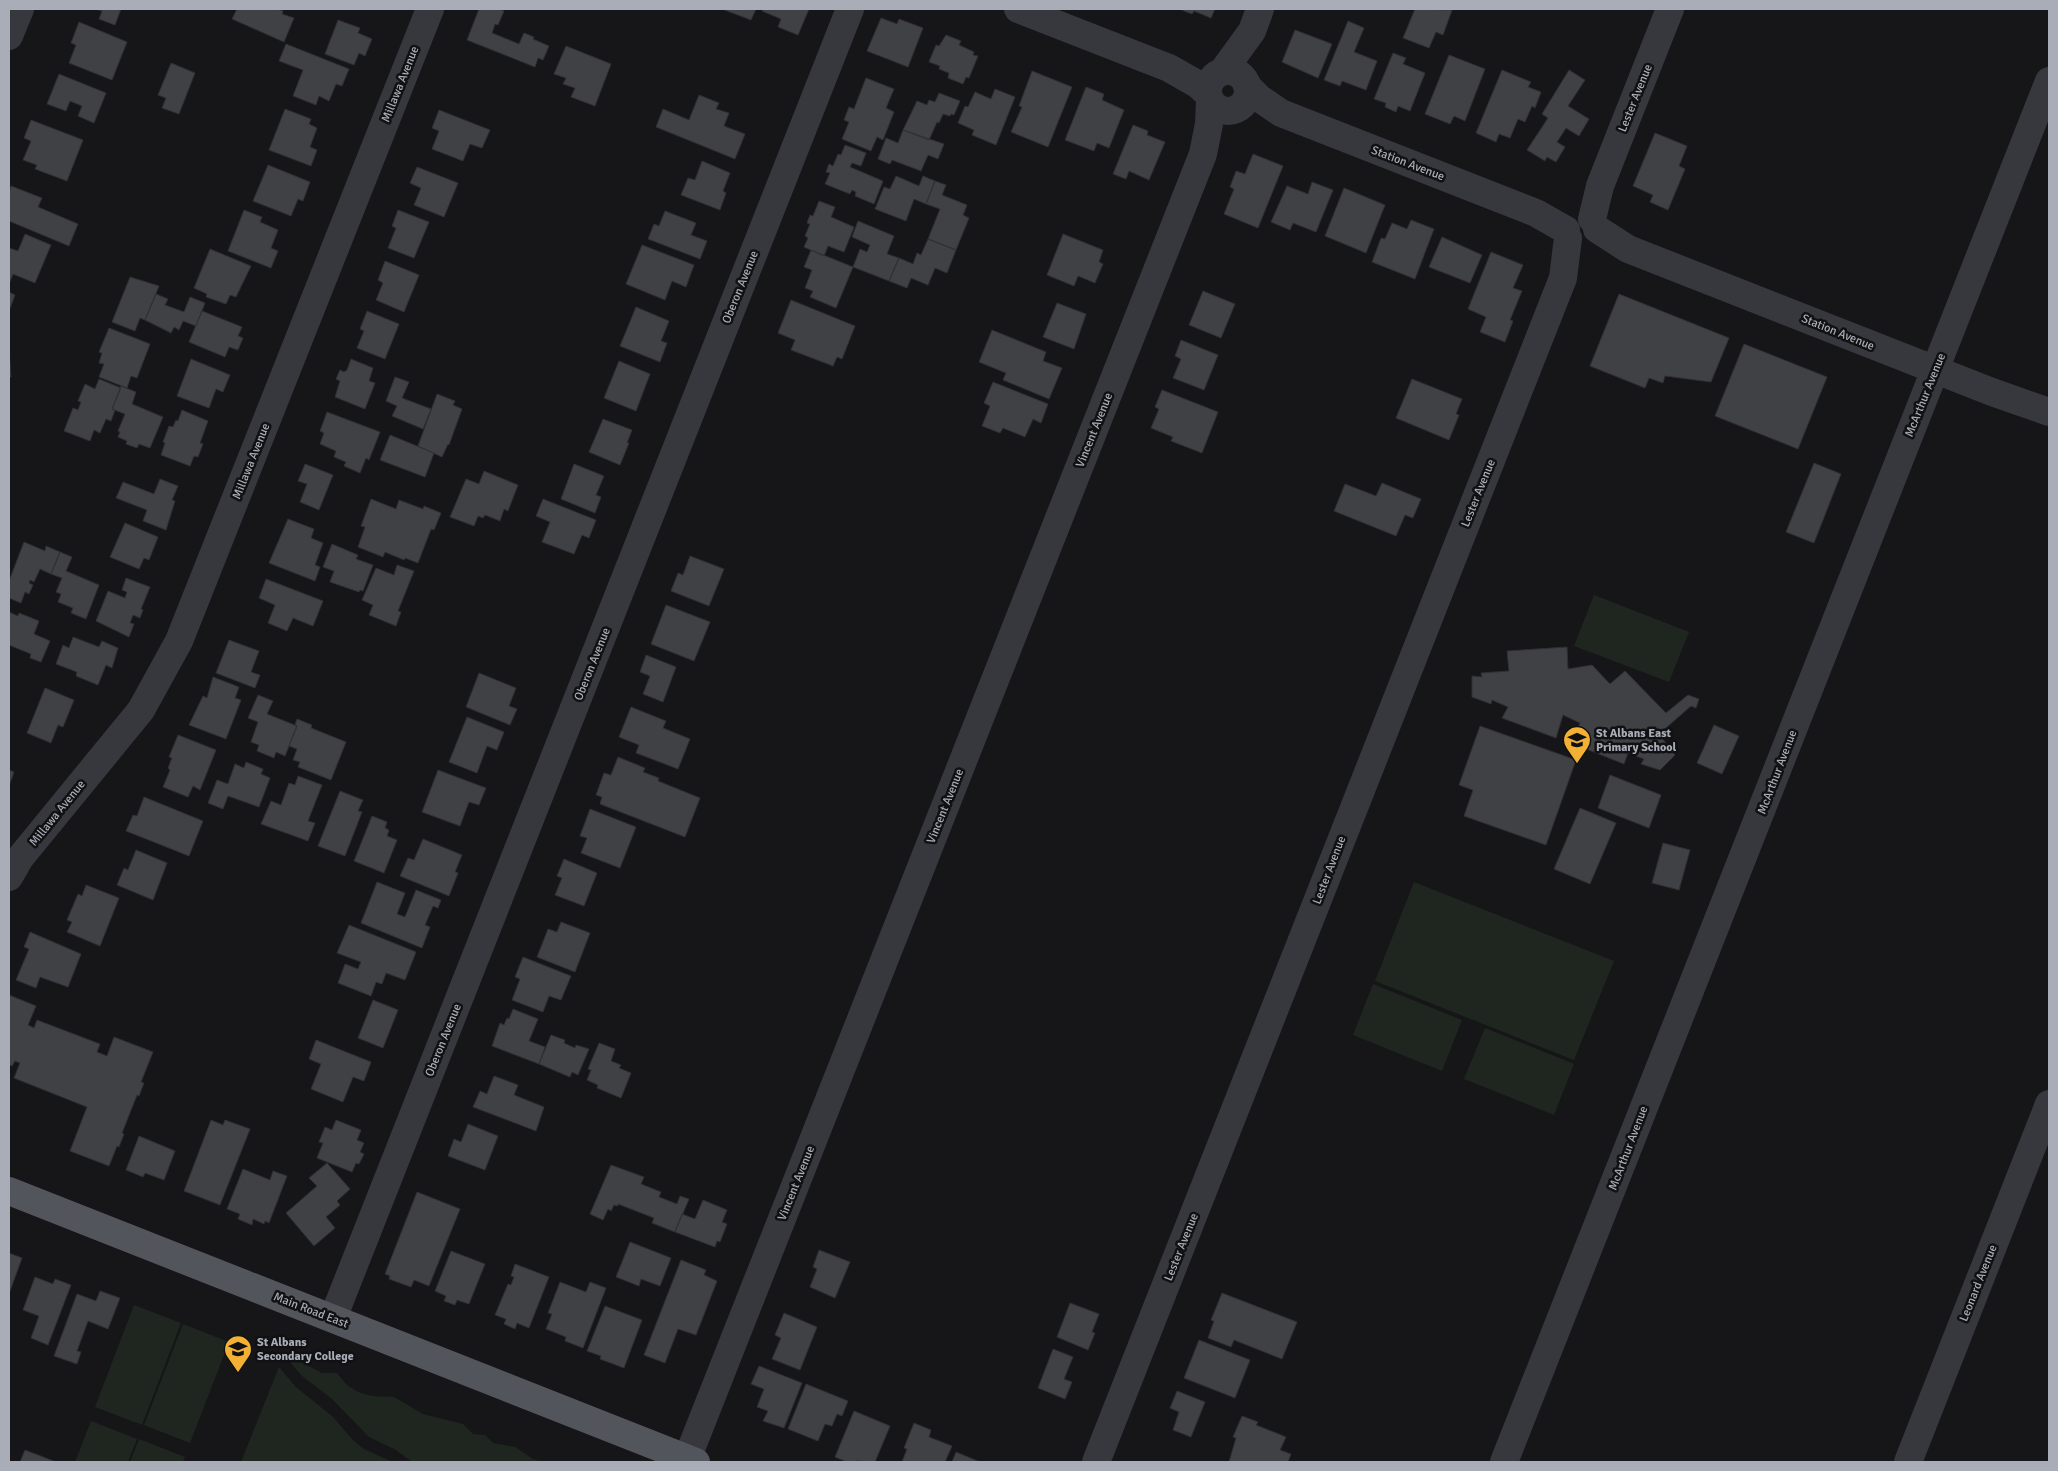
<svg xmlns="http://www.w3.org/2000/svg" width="2058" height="1471" viewBox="0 0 2058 1471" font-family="Signika,sans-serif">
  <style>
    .green { fill: #1e261f }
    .building { fill: #404145; stroke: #303034 }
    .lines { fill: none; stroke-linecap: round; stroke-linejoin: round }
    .minor { stroke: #37383d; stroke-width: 28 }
    .major { stroke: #53555c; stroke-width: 28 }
    .labels { text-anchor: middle; stroke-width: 5; stroke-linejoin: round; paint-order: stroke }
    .street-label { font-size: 12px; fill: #a8adb8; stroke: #111113 }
    .poi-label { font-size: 12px; font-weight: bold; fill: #a8adb8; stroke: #111113; text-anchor: start }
  </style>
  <rect width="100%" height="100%" fill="#161618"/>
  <path class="green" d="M1594,595L1689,632L1669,682L1574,646Z
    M1414,882L1614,961L1574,1060L1375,981Z
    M1373,984L1462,1020L1442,1071L1353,1035Z
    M1485,1028L1574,1064L1554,1115L1464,1079Z
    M134,1305L181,1323L142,1425L95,1407Z
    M183,1324L229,1342L190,1443L144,1425Z
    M291,1360L299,1361L322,1373H337L347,1385L358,1392L372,1396L394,1397L423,1414L463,1424L473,1434L485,1435L493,1443L515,1447L533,1459L543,1462H412L396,1450L369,1437L332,1399L302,1376L290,1362Z
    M279,1367L296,1387L333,1417L353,1440L364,1449L393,1462H241Z
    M91,1421L137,1439L128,1462H75Z
    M139,1439L185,1457L183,1462H130Z"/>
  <path class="building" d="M95,9H121L115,25L99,19L102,11Z
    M237,9H278L283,11L282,14L294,18L284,42L232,19Z
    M479,9H499L504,11L498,25L495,24L492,33L519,44L524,33L534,37L533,39L549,46L543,60L538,58L535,67L467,40Z
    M722,9H756L751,20Z
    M763,9H809L798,35L778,27L781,19L762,11Z
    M1179,9H1215L1211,18L1194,11L1192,14Z
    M1415,9L1452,10L1443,35L1436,32L1429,48L1403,38Z
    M881,18L897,24L899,19L923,28L908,67L867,51Z
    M338,20L360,28L358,33L372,39L365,56L359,53L354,65L325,54Z
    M1348,21L1364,28L1354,52L1377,61L1366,90L1342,81L1340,86L1324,80Z
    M79,22L127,42L112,80L69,63L76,45L71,43Z
    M1295,30L1332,44L1318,78L1282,62Z
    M946,35L961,41L959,45L974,52L973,55L978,56L969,78L966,77L963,84L948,78L949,73L939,69L940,66L929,62L936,45L939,46Z
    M286,44L349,69L342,86L336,84L329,101L319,96L316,105L293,96L303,70L279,61Z
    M566,46L611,64L595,106L571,97L575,88L563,84L566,78L554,74Z
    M1393,53L1406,58L1403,64L1425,73L1410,111L1398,106L1396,112L1385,107L1386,103L1374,99Z
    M1449,55L1485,69L1465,121L1454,116L1450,124L1425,114Z
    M171,63L195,73L179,114L162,108L166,98L158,95Z
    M1502,70L1531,82L1528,87L1541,92L1535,108L1532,106L1525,122L1518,119L1510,138L1499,134L1496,142L1476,133Z
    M1569,70L1585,80L1568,106L1589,119L1579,136L1566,128L1557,142L1565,147L1556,162L1547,157L1545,161L1527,150L1548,118L1542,114Z
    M1032,71L1072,87L1048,147L1011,132L1022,107L1019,106Z
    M59,74L106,93L94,123L78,116L82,106L70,101L66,111L47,104Z
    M866,78L894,89L886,108L894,112L883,140L877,137L871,151L842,139L849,122L844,120L849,107L854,109Z
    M1086,87L1104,94L1102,100L1124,110L1109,148L1097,143L1094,151L1065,140Z
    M995,89L1015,97L996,145L972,135L974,130L958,123L965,106L968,107L975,92L991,99Z
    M939,93L960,101L954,115L951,114L950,116L943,114L939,123L937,122L929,140L903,130L917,101L927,105L929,100L935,102Z
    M699,95L719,103L716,109L729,113L724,126L745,134L735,159L656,127L663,109L689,120Z
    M285,109L311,119L309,124L317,128L310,147L317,150L311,166L269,150Z
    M439,110L490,130L482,148L470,144L463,161L432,149L439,131L432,128Z
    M31,120L83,140L67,181L35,169L37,165L23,160L31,141L24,138Z
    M1133,125L1148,131L1147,135L1165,142L1149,180L1129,171L1126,179L1113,174Z
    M903,130L944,144L938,159L928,155L921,171L892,160L890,164L878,159L886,138L898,143Z
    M1655,133L1687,146L1679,166L1685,169L1668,210L1650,202L1653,195L1633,186Z
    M845,145L866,153L861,166L852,163L850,167L883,181L874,204L855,196L856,192L852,190L850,194L825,184L830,173L826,172L829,164L833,166L838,154L841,155Z
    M1253,154L1283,166L1258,228L1224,214L1234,189L1230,187L1236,171L1245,174Z
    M702,161L730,173L723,191L726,193L720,210L681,195L688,178L695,180Z
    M268,165L310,182L303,201L298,199L291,216L253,201Z
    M417,167L458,183L444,217L414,205L421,188L410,183Z
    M896,176L919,186L923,176L935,181L926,204L914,199L906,221L875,209L884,187L890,189Z
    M935,181L946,185L942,195L967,205L963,215L969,218L956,250L928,239L940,209L926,204Z
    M1312,182L1333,190L1316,232L1293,223L1290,230L1271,222L1287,186L1308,194Z
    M11,186L42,198L38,207L78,224L69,246L9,221V193Z
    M1344,188L1385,205L1366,253L1325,236Z
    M819,201L835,207L831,217L854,227L844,252L828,246L824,256L804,247L808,238L805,236L810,224L807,223L810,215L813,216Z
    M244,210L262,217L260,222L278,230L271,248L278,251L271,268L228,251Z
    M398,210L429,222L414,258L388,248L396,228L392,226Z
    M665,211L696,223L691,235L707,241L700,259L648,239L654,224L659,226Z
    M1411,220L1434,229L1415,279L1372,262L1381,238L1385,239L1392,223L1407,229Z
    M858,221L894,236L887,254L899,258L889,281L853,267L860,249L867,252L870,245L852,237Z
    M25,234L51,245L35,283L13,274L10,282L9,281V248L18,251Z
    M1063,234L1103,250L1099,262L1103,264L1095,283L1078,276L1074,286L1047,275Z
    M1442,237L1482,255L1470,283L1429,267Z
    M928,239L956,250L947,273L935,268L928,285L911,278L907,288L889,281L899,258L913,264L917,253L921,255Z
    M642,245L694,265L686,287L672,281L665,300L626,284Z
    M210,249L251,266L236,297L230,295L226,304L206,297L207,294L194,288Z
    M811,250L853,267L836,308L810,297L813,291L805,288L812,270L804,267Z
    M1491,252L1523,265L1513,288L1522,291L1510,320L1513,321L1505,342L1480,332L1486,317L1468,309Z
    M385,261L419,275L404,312L376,300L383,283L378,280Z
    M130,277L159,286L145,320L140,318L135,331L112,322Z
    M1203,291L1235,304L1221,338L1189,325Z
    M9,292L15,295L9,311Z
    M156,294L168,299L165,305L184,312L190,297L205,303L196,326L183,321L179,330L174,327L171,333L145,320Z
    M1619,294L1729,338L1711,382L1665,376L1663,383L1649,378L1645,388L1590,366Z
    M791,300L855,326L842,359L837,357L833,366L791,350L795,340L778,333Z
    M1057,303L1086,314L1074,349L1043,337Z
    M636,307L669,321L661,341L667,343L660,362L620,346Z
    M202,311L242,327L238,336L243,338L238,350L229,347L225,357L189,342Z
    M367,311L399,324L385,359L357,348L364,331L360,329Z
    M109,328L150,344L137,378L131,376L127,388L99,377L104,364L99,363L102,353L99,352Z
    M992,330L1046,352L1043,361L1062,368L1049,399L1003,380L1006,373L979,362Z
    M1181,340L1218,355L1204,390L1173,378L1181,359L1175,356Z
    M1744,344L1827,377L1798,449L1715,416Z
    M9,348L11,377H9Z
    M191,359L230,375L223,392L216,389L209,408L177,396Z
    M351,359L373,368L369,381L375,383L365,409L335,397L340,381L336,379L340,370L344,372L347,370Z
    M619,361L650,374L636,411L604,398Z
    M395,377L409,382L402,398L431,409L423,429L392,416L397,406L386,401Z
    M99,379L121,388L112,409L115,410L111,421L106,419L100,433L94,430L90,441L64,431L73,408L78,410L81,402L78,401L85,384L95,389Z
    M1412,379L1462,399L1456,414L1459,415L1449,440L1396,418Z
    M993,382L1048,404L1041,423L1033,419L1025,437L1003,428L1000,433L982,426L990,406L984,403Z
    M121,386L136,392L132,404L163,417L150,448L139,444L137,448L126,444L127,441L118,437L120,432L118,431L125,414L112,409Z
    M1162,390L1218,412L1202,453L1171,441L1173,437L1151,428L1159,409L1155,407Z
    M437,394L455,401L453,405L462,409L449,445L448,444L442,457L418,446Z
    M182,410L208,421L200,443L203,444L198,457L194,456L190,466L161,455L165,443L163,442L169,426L173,427L176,420L178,421Z
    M327,412L380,432L369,460L366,458L360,473L344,466L346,462L334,457L336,451L320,444L324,433L320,431Z
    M603,419L632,430L627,443H629L620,465L589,452Z
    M390,435L434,453L425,477L380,460Z
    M1814,463L1841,474L1814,543L1786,532Z
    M305,464L333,475L319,510L300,502L307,484L298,481Z
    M574,464L604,476L596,495L601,497L595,513L561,499Z
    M484,471L518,485L508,511L504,509L500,521L485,515L483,518L478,516L474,526L450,517L466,479L479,484Z
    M160,479L178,486L172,500L175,501L166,530L143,521L147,510L116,498L123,482L154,494Z
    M1382,483L1421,499L1413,518L1405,515L1396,536L1334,511L1345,484L1376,496Z
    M371,499L396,509L399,500L423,509L424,506L441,513L434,530L431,529L418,563L405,558L404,560L385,552L383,557L358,547L365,527L361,526Z
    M543,499L596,520L589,538L582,535L574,554L542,542L550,522L536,516Z
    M288,519L314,529L311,538L323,543L315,565L320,567L315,581L269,563Z
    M125,523L158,537L149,560L144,558L139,569L110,557Z
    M24,542L45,551L46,546L60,552L51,574L40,569L34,582L30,580L29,583L33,585L29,594L25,592L21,603L9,598V581Z
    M332,544L358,555L356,559L373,565L363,591L360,590L359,592L330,582L334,571L323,567Z
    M60,552L72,557L66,571L99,585L86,619L71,613L73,608L58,602L61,594L56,592L62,578L51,574Z
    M690,556L724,569L709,606L671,591L678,573L683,575Z
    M397,565L414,571L398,611L401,612L396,626L369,615L373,605L362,600L376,568L394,575Z
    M126,578L150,587L141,609L143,610L140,618L133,615L130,623L134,624L129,637L96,621L108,591L125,598L127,592L122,590Z
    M266,579L323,601L313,626L293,618L287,631L268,623L275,605L259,598Z
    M666,605L710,622L694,661L651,644Z
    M9,612L18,616L19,613L39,621L34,634L50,641L41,662L30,658L31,654L9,645Z
    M73,637L99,647L102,641L118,648L112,668L106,665L98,685L76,676L77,672L56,664L63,645L69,648Z
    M229,640L259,651L251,672L260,675L255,688L216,673Z
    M1567,647L1568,669L1592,665L1610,684L1625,671L1666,713L1688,695L1699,699L1696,708L1691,706L1659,734L1675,755L1660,770L1641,764L1644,759L1628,753L1624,764L1571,743L1580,723L1563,715L1556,738L1502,718L1508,707L1492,700L1491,704L1472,697V676L1482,677L1481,673L1509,671L1507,651Z
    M646,655L676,667L663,702L643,694L650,676L640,672Z
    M479,673L516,688L509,706L517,709L510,725L466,707Z
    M213,677L239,687L235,698L241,700L226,739L189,725L203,696L207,698Z
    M45,688L74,700L63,727L58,725L51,743L27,733Z
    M258,695L273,701L267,714L297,726L285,756L276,752L274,758L257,751L259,745L251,742L258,722L248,718Z
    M631,707L666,721L663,728L690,739L678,769L636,753L639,745L619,737Z
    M467,717L504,732L497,750L487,746L477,773L449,762Z
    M297,719L312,725L311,728L346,742L331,780L298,767L300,762L293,760L297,749L289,746L297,726L295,725Z
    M1714,725L1739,736L1722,774L1697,763Z
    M1480,726L1576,760L1546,845L1464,816L1473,790L1459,785Z
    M178,735L216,750L200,790L193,786L188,797L163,787L170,770L168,768L172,758L169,757Z
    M618,757L645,768L643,772L659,778L658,781L700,798L685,837L600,804L602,797L596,795L604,773L611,775Z
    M246,762L263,769L261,774L270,778L259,807L228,796L223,809L208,803L217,780L228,784L235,764L244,768Z
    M9,770L14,772L9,786Z
    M438,770L486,788L479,805L469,802L460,826L422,812Z
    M1610,775L1661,795L1649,828L1598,808Z
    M298,776L322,785L308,821L315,823L308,841L261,824L271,801L281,805L289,783L295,785Z
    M340,791L363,800L358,811L362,812L345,856L318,846Z
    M144,797L203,821L189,856L126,831L133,815L137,816Z
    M1580,808L1616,823L1590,884L1554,869Z
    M590,809L636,827L620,868L581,853L587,838L580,836Z
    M372,816L387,822L385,828L389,830L387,836L397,840L384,873L354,861Z
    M423,839L462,855L455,872L458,873L449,896L400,876L408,858L414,860Z
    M1663,843L1690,850L1679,890L1652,883Z
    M136,850L167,863L153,900L117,885L124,868L128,870Z
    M564,859L597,873L584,906L555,895L562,878L557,876Z
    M377,882L405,893L397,914L405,917L416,890L441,900L438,908L433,906L425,925L430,927L422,948L361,923Z
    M86,885L119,898L100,946L67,932L72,922L67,920L78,894L82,896Z
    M561,922L590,933L575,972L537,957L548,929L557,932Z
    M349,925L416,952L405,980L386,973L382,984L376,982L371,996L338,983L345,964L358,969L361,962L337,953Z
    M30,932L81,954L68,987L40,977L36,988L16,980L29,949L24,947Z
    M523,957L571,976L561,1000L549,996L543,1012L512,1000L520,979L515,977Z
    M9,995L36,1006L28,1025L34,1028L37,1020L100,1044L97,1052L107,1056L114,1037L153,1052L141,1082L144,1083L139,1096L137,1095L122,1133L124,1134L119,1147L117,1146L109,1166L70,1151L87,1107L14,1078L20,1063L15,1061L12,1066L9,1065Z
    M373,1000L398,1010L383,1048L358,1038Z
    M513,1009L538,1019L529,1041L545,1047L539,1064L492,1046L500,1023L504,1025L507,1018L509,1019Z
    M551,1035L565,1040L564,1043L575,1048L576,1045L589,1049L578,1075L572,1072L570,1077L539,1064Z
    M316,1040L371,1062L364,1081L353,1077L343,1102L311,1089L321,1064L309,1059Z
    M599,1043L615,1049L611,1061L621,1065L619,1068L631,1073L621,1098L597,1088L598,1085L587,1080L591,1070L588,1069Z
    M494,1076L518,1085L514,1095L544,1107L536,1131L473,1107L480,1091L487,1094Z
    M211,1120L223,1125L225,1120L250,1129L220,1205L184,1191Z
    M336,1120L361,1130L357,1140L364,1143L360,1152L364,1154L359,1164L356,1163L352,1172L317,1158L323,1143L319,1142L325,1127L332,1130Z
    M468,1124L498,1136L485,1170L448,1156L454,1139L461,1142Z
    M139,1136L175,1151L164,1180L145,1173L143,1177L126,1170Z
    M327,1163L350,1189L337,1201L340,1205L326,1217L335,1228L314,1246L286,1213L317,1186L309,1178Z
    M611,1165L644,1177L641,1184L661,1192L659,1197L677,1204L680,1196L689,1199L675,1232L652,1223L654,1218L618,1204V1206L614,1205L611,1211L608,1209L603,1220L590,1214Z
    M243,1169L270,1180L273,1171L287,1176L269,1223L265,1221L264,1224L253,1219L252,1225L238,1219L240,1214L227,1209Z
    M417,1192L460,1209L429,1286L414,1280L411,1287L389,1279L390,1276L385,1274Z
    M703,1200L727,1210L722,1222L727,1224L720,1242L717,1241L715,1247L675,1232L682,1214L695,1219Z
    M630,1242L671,1258L660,1286L641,1279L639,1286L616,1277Z
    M819,1250L850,1262L835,1298L810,1287L817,1269L813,1267Z
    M451,1251L485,1264L469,1304L457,1300L455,1305L444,1301L446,1296L435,1291Z
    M9,1253L22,1258L9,1294Z
    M681,1260L706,1270L704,1275L717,1281L696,1335L678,1329L665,1363L644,1355Z
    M515,1264L549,1277L529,1328L517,1323L515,1329L504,1324L506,1319L495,1315L508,1284L511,1285L514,1277L511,1276Z
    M35,1277L53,1284L55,1279L71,1285L48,1345L31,1338L39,1316L23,1310Z
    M560,1282L586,1292L590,1282L606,1288L583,1348L565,1341L566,1337L546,1329L552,1314L548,1313Z
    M100,1291L120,1298L108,1329L88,1321L77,1351L81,1352L77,1364L54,1356L77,1294L96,1301Z
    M1222,1293L1297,1322L1282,1359L1234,1340L1231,1347L1208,1338L1214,1321L1211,1320Z
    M1070,1303L1099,1314L1092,1332L1095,1333L1088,1350L1057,1337Z
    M605,1306L642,1320L624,1368L600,1359L601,1356L587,1351Z
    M784,1313L817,1327L800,1370L772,1359L781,1338L775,1335Z
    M1199,1340L1250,1360L1235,1398L1184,1378Z
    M1053,1349L1073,1357L1064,1379L1072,1382L1065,1399L1038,1388Z
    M759,1366L802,1383L784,1428L763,1421L768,1411L757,1407L764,1389L751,1384Z
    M806,1384L848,1401L842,1416L837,1414L832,1426L825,1424L818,1441L788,1429Z
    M1177,1391L1205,1402L1191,1437L1173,1430L1179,1412L1170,1408Z
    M854,1411L890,1426L875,1462L856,1461L855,1462H847L835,1457Z
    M1242,1416L1258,1422L1256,1425L1286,1437L1280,1450L1291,1454L1288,1462H1229L1236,1438L1233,1437Z
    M914,1423L931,1430L929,1437L952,1446L945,1462H902L907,1449L904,1448Z
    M25,1450L56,1462H20Z
    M956,1452L980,1462H952Z"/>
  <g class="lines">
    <path class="minor" d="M1018,9L1169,68L1197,84L1208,94
      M9,36L20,9
      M1223,71L1252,31L1260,9
      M1208 91a20 20 0 1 1 40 0a20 20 0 1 1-40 0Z
      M1247,86L1259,98L1281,113L1536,213L1566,230
      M1592,219L1600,186L1670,9
      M1597,229L1628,249L1992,392L2049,412
      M9,877L20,858L141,710L179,641L430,9
      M333,1318L850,9
      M687,1459L1203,154L1209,124L1210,100
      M1096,1462L1563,278L1568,238
      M1504,1462L2049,81
      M1908,1462L2049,1104"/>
    <path class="major" d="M9,1191L696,1462"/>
  </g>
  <defs>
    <g id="school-pin" transform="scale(1.4375)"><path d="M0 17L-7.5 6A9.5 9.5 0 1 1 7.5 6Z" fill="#f2b134" stroke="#111113"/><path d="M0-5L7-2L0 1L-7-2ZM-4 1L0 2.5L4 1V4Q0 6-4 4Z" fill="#111"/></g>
  </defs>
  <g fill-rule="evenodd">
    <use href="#school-pin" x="1577" y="740"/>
    <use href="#school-pin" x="238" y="1349"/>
  </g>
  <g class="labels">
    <g class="street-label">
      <text transform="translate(400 84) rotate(-68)" y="4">Millawa Avenue</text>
      <text transform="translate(1635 98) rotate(-68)" y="4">Lester Avenue</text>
      <text transform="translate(1408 163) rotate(21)" y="4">Station Avenue</text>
      <text transform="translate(740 287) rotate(-68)" y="4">Oberon Avenue</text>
      <text transform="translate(1838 332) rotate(22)" y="4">Station Avenue</text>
      <text transform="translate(1925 395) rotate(-68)" y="4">McArthur Avenue</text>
      <text transform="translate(1094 430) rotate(-68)" y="4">Vincent Avenue</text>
      <text transform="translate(251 461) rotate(-68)" y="4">Millawa Avenue</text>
      <text transform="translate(1478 493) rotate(-68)" y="4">Lester Avenue</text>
      <text transform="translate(592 664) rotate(-68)" y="4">Oberon Avenue</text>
      <text transform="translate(1777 772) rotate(-69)" y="4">McArthur Avenue</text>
      <text transform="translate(945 806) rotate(-68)" y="4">Vincent Avenue</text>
      <text transform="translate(57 813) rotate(-51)" y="4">Millawa Avenue</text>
      <text transform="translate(1329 870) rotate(-69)" y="4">Lester Avenue</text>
      <text transform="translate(443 1040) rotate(-68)" y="4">Oberon Avenue</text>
      <text transform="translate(1628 1148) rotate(-69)" y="4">McArthur Avenue</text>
      <text transform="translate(796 1183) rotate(-68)" y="4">Vincent Avenue</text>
      <text transform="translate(1181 1247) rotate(-68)" y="4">Lester Avenue</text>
      <text transform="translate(1978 1283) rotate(-68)" y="4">Leonard Avenue</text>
      <text transform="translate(311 1310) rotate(21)" y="4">Main Road East</text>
    </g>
    <g class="poi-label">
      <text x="1596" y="737">St Albans East<tspan x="1596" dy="14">Primary School</tspan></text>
      <text x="257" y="1346">St Albans<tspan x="257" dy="14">Secondary College</tspan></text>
    </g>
  </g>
  <rect width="2058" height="1471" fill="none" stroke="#a8adb8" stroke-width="20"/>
</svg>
